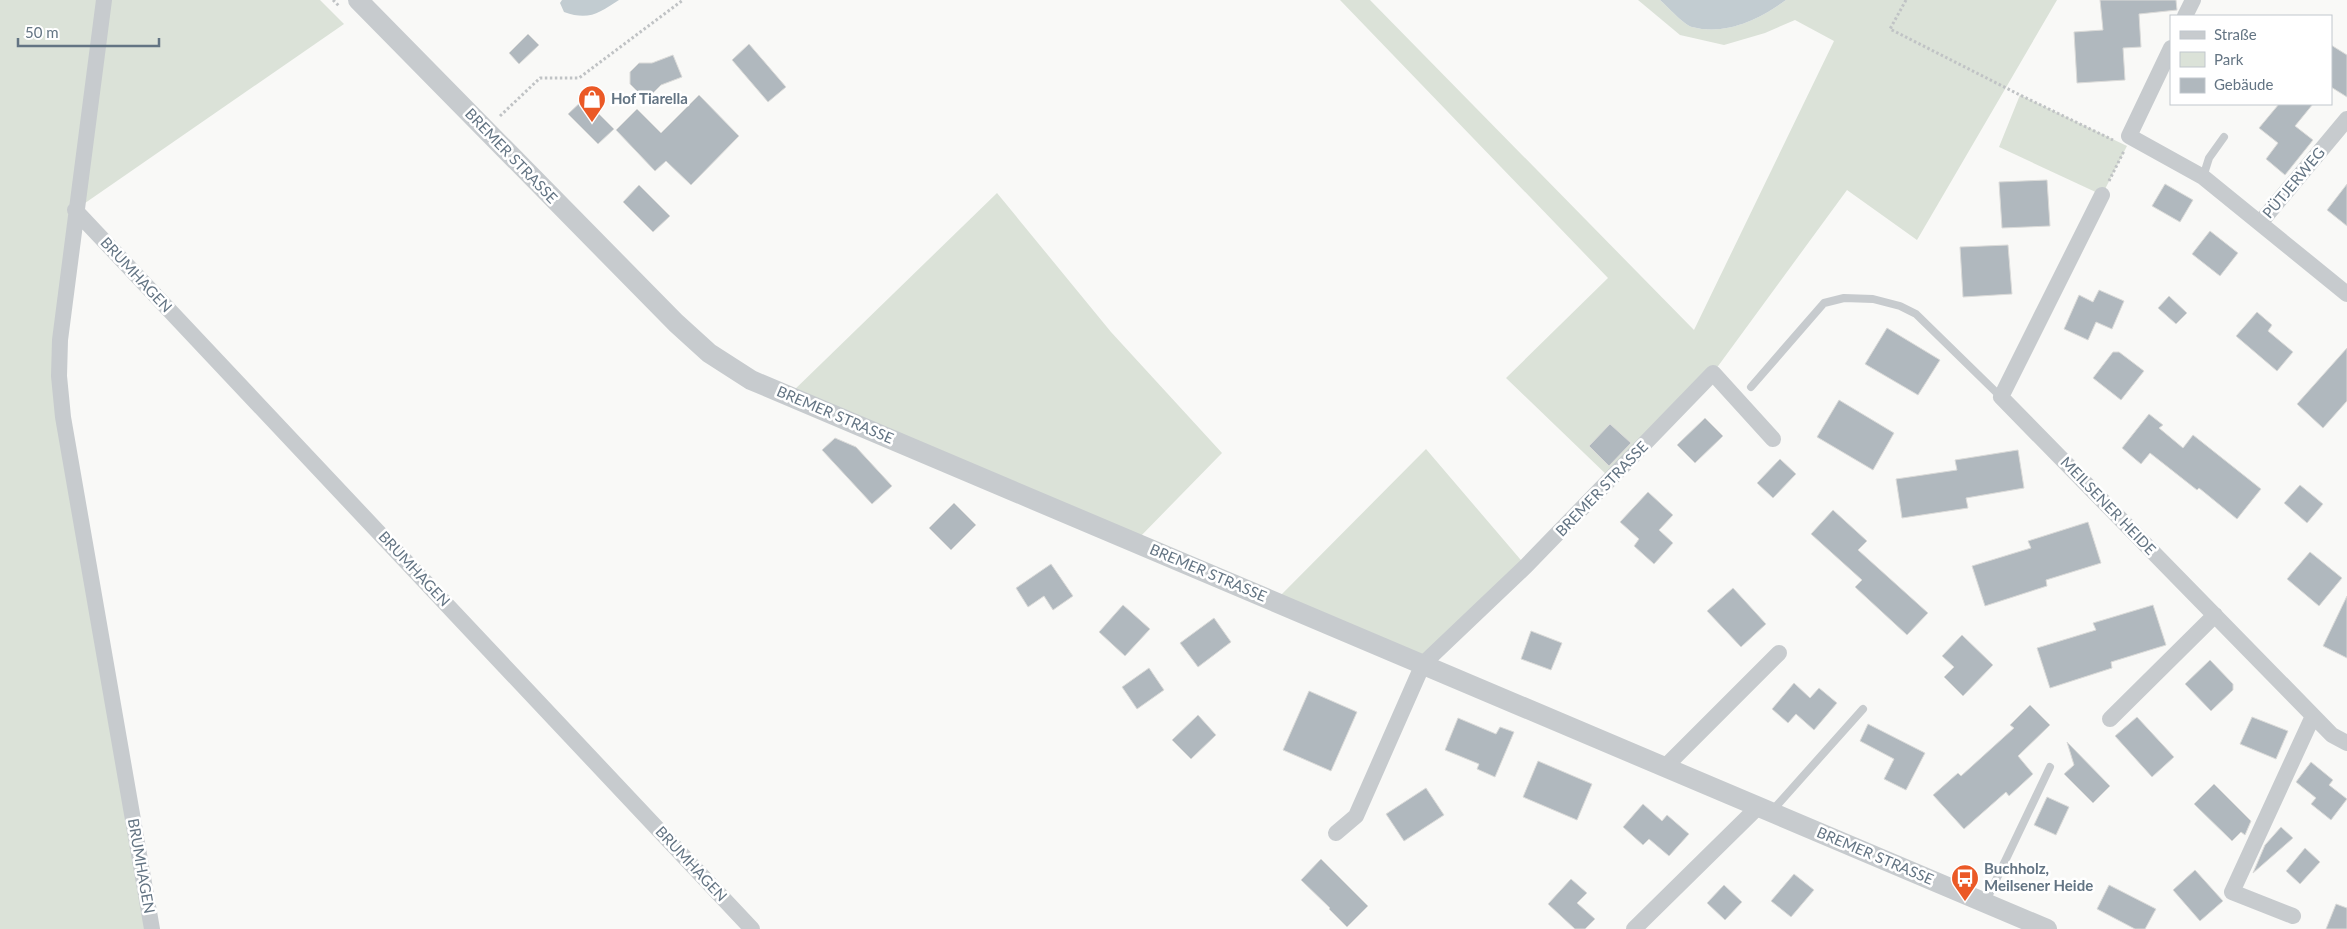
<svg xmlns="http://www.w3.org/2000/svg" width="2347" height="929" viewBox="0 0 2347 929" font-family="Lato,sans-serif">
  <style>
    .green { fill: #dbe2d8 }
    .water { fill: #c2ccd1 }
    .building { fill: #b0b8be; stroke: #dbdbd9 }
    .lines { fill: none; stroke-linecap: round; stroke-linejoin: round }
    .path { stroke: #c0c3c5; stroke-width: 3; stroke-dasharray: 2.5 2.5; stroke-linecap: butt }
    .service { stroke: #c7cbce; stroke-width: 8 }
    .minor { stroke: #c7cbce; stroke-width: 16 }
    .tertiary { stroke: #c7cbce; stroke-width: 20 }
    .labels { text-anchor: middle; stroke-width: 5; stroke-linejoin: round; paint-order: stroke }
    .poi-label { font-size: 15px; font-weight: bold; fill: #637483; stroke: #fff; text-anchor: start }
    .street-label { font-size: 15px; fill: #637483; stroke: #fff }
  </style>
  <rect width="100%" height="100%" fill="#f9f9f7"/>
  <path class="green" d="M0,0H320L344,24L75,210L59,376L152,929H0Z
    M1340,0H1370L1694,330L1834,41L1795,20L1765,33L1724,45L1680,35L1638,0H1660C1667,6 1684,25 1692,27C1726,36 1760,19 1786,0H2057L1917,240L1847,190L1713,373L1611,479L1506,378L1608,278Z
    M2020,95L2127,146L2102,195L1999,147Z
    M997,193L1111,332L1222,453L1135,542L789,395Z
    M1426,449L1526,566L1423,664L1275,601Z"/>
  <path class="water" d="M562,0H619C599,13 589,21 564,12L560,3Z
    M1660,0H1786C1760,19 1726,36 1692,27C1684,25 1667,6 1660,0Z"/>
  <path class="building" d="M2100,0H2176L2177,10L2139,14L2141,47L2123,48L2125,80L2077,83L2074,32L2103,30Z
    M528,34L539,45L519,64L509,53Z
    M749,44L786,87L768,102L732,60Z
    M2331,45L2347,55V97L2331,87Z
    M673,55L682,77L661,85L652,94L639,93L630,84V72L639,63H652Z
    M699,95L739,136L691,185L666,161L655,171L616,130L637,109L661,133Z
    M584,99L614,129L598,144L568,114Z
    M2279,104H2313L2295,126L2313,140L2285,175L2266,159L2278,143L2259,128Z
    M2047,180L2050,226L2002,228L1999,182Z
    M2165,184L2193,200L2180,222L2152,206Z
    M2347,184V226L2327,210Z
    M639,185L670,216L653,232L623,202Z
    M2210,231L2238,253L2220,276L2192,254Z
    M2008,245L2012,294L1963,297L1960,247Z
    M2099,290L2124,301L2112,329L2096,322L2088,340L2064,329L2079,295L2093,302Z
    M2169,296L2187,313L2176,324L2158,308Z
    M2257,312L2272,325L2268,331L2293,352L2277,371L2236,336Z
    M1887,328L1940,360L1918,395L1865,364Z
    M2347,348V401L2323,428L2297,404Z
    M2113,352H2119L2144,371L2121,400L2093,378Z
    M1839,400L1894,433L1873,470L1817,437Z
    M2149,414L2163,425L2159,428L2183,448L2193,435L2261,489L2237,519L2199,488L2197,490L2150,453L2141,464L2122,448Z
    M1705,418L1723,436L1695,463L1677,445Z
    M1610,424L1631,443L1609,466L1589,446Z
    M835,438L856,447L892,486L872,504L822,450Z
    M2018,450L2024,488L1966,498L1968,508L1902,518L1896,479L1957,470L1955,460Z
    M1780,459L1796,474L1773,498L1757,483Z
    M2300,485L2323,504L2307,523L2284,503Z
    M1648,492L1673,515L1659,530L1673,543L1654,564L1634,546L1639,539L1620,522Z
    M954,503L976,525L951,550L929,528Z
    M1833,510L1867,541L1858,550L1928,613L1907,635L1855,587L1862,580L1811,534Z
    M2088,522L2101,563L2046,580L2047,586L1985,606L1972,566L2031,548L2028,541Z
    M2310,552L2342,578L2319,606L2287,579Z
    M1051,564L1073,596L1053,610L1044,596L1028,607L1016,588Z
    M1733,588L1766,624L1741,647L1707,611Z
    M2347,596V658L2323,646Z
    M1123,605L1150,629L1125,656L1099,632Z
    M2153,605L2166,645L2111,662L2112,668L2050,688L2037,648L2096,630L2093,623Z
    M1214,618L1231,642L1198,667L1180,643Z
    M1531,631L1562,643L1551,670L1521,659Z
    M1962,635L1993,665L1963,696L1944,677L1954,667L1942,656Z
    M2210,660L2233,684V690L2211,711L2185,684Z
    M1149,668L1164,690L1137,709L1122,687Z
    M1794,683L1810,698L1819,688L1837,703L1814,730L1796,714L1788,723L1772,709Z
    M1309,691L1357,712L1331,771L1283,750Z
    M2030,705L2050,725L2018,756L2033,774L2009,796L2006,792L1964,829L1933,795L1958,773L1961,776L2014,728L2010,725Z
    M1198,715L1216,735L1191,759L1172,740Z
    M2137,717L2174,757L2152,777L2115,736Z
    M2252,717L2288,731L2276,759L2240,744Z
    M1458,718L1496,734L1500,727L1514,732L1495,777L1477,769L1479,764L1445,750Z
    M1868,724L1925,753L1906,790L1884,779L1894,759L1860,741Z
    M2067,742L2110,786L2093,803L2064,774L2074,765Z
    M1538,761L1592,784L1577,820L1523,797Z
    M2311,762L2333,780L2329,785L2347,799L2331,820L2311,804L2316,798L2296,782Z
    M2214,784L2251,821L2245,835L2241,832L2232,841L2194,804Z
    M1426,788L1444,815L1404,841L1386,814Z
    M2047,797L2069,807L2056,835L2034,825Z
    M1643,804L1662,821L1667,815L1689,834L1669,856L1649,839L1643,845L1623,827Z
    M2281,827L2293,838L2253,873L2265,845Z
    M2305,848L2320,862L2300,884L2286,871Z
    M1321,859L1368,906L1347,927L1329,909L1330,908L1301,880Z
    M2195,870L2223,901L2200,921L2173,890Z
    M1794,874L1814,890L1791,917L1771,901Z
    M1571,879L1587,893L1577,903L1595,919L1585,929H1575L1548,904Z
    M1724,885L1742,902L1725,920L1707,903Z
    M2109,885L2156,909L2145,929H2135L2097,909Z
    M2336,904L2347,908V929H2326Z"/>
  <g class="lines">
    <path class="path" d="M333,0L340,7
      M1906,0L1890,29L2020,95L2113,140
      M500,116L540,78H579L683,0
      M2109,181L2124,151"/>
    <path class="service" d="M2203,177L2209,158L2224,137
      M1751,387L1824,303L1844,298L1873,299L1900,306L1916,314L2001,397
      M1771,812L1863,709
      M1986,901L2050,767"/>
    <path class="minor" d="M104,0L60,340L59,376L63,417L152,929
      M2185,16L2193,0
      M2171,48L2129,136L2203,177L2347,294
      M2102,195L2001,397L2332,735L2347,743
      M75,210L752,929
      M2260,223L2347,119
      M2110,719L2215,615
      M1665,767L1779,653
      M1336,833L1356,816L1423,664L1526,566L1713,373L1773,439
      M2293,916L2232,892L2313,716
      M1634,929L1758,807"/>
    <path class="tertiary" d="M358,0L676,323L709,353L751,380L2047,929"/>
  </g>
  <defs>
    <g id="shop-pin" transform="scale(1.4375)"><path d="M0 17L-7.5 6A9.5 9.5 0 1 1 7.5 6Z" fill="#eb5926" stroke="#fff"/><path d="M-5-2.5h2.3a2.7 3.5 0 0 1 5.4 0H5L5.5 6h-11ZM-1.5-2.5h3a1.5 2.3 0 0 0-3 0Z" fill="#fff"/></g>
    <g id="bus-pin" transform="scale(1.4375)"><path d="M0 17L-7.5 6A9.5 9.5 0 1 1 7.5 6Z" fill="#eb5926" stroke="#fff"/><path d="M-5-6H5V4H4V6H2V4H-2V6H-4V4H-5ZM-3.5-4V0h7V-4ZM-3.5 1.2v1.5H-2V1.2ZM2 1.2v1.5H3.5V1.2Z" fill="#fff"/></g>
  </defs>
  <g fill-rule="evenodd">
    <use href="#shop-pin" x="592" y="99"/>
    <use href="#bus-pin" x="1965" y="878"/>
  </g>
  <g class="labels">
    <g class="poi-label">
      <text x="611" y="104">Hof Tiarella</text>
      <text x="1984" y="874">Buchholz,<tspan x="1984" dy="17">Meilsener Heide</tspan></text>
    </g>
    <g class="street-label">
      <text transform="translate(511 156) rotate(46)" y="5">BREMER STRASSE</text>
      <text transform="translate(2294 183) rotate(-50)" y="5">PÜTJERWEG</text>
      <text transform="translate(136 275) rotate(47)" y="5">BRUMHAGEN</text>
      <text transform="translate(835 415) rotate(23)" y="5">BREMER STRASSE</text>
      <text transform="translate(1602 489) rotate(-46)" y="5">BREMER STRASSE</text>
      <text transform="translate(2108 506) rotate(46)" y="5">MEILSENER HEIDE</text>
      <text transform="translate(414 569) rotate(47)" y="5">BRUMHAGEN</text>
      <text transform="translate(1208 573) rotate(23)" y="5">BREMER STRASSE</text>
      <text transform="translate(1875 856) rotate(23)" y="5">BREMER STRASSE</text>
      <text transform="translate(691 864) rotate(47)" y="5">BRUMHAGEN</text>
      <text transform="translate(141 866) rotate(80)" y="5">BRUMHAGEN</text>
    </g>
  </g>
  <rect x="2170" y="15" width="162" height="90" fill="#ffffff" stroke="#c1c7cd"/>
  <rect x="2180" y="31" width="25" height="8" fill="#c7cbce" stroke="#c1c7cd"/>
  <text x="2214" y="40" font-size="15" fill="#637483">Straße</text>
  <rect x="2180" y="52" width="25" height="15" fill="#dbe2d8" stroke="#c1c7cd"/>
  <text x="2214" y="65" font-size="15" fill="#637483">Park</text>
  <rect x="2180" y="78" width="25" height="15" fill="#b0b8be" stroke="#c1c7cd"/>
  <text x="2214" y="90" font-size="15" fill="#637483">Gebäude</text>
  <path d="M18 38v8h141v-8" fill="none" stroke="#637483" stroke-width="2.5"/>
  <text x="25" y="38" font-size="15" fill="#637483" stroke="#ffffff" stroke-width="4" paint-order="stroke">50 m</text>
</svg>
